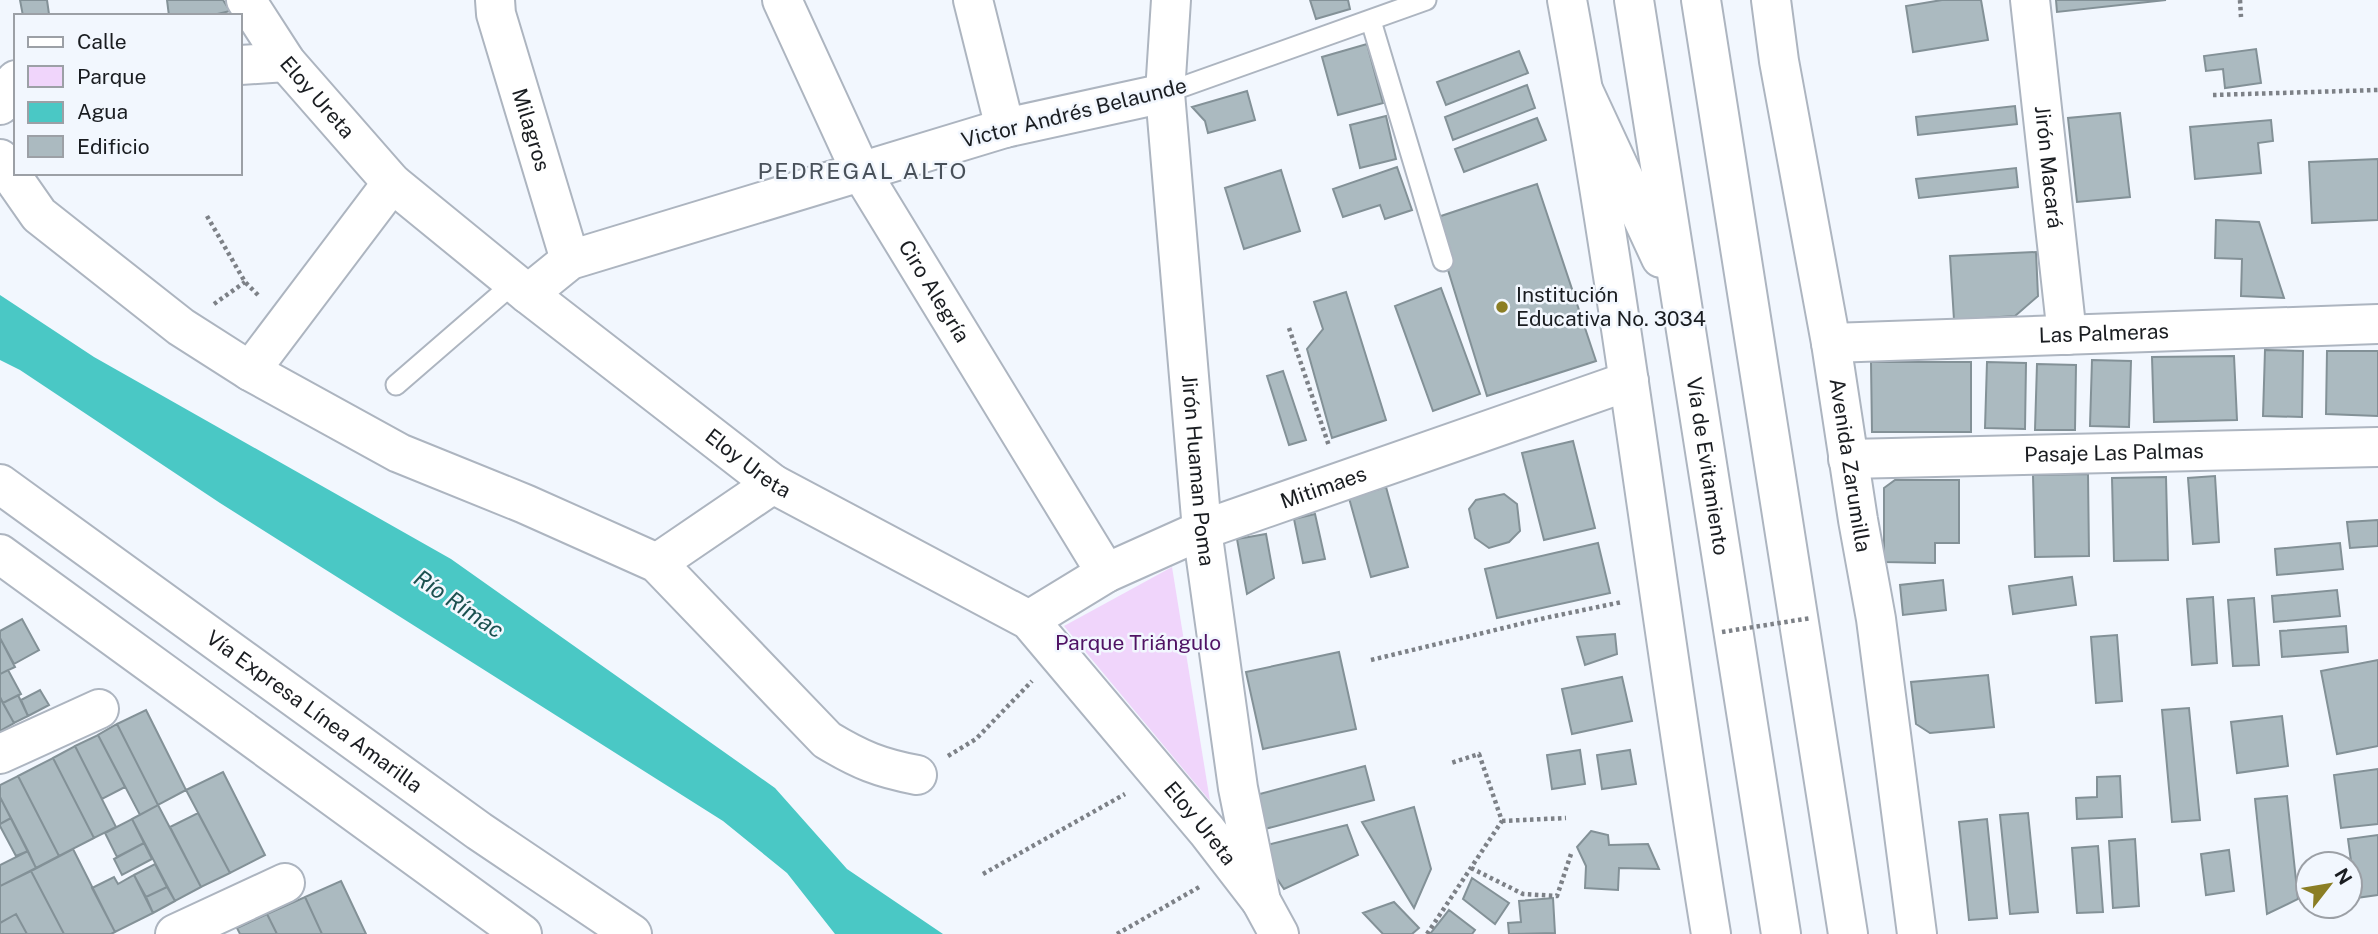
<svg xmlns="http://www.w3.org/2000/svg" width="2378" height="934" viewBox="0 0 2378 934" font-family="'Public Sans',sans-serif">
  <style>
    .green { fill: #f0d5fb }
    .water { fill: #4ac8c5 }
    .building { fill: #abbac0; stroke: #839197; stroke-width: 2 }
    .lines { fill: none; stroke-linecap: round; stroke-linejoin: round }
    .lane-casing { stroke: #adb5c0; stroke-width: 23 }
    .street-casing { stroke: #adb5c0; stroke-width: 42 }
    .secondary-casing { stroke: #adb5c0; stroke-width: 42 }
    .highway-casing { stroke: #adb5c0; stroke-width: 42 }
    .path { stroke: #7d8187; stroke-width: 4.5; stroke-dasharray: 3.5 3.5; stroke-linecap: butt }
    .lane { stroke: #fff; stroke-width: 19 }
    .street { stroke: #fff; stroke-width: 38 }
    .secondary { stroke: #fff; stroke-width: 38 }
    .highway { stroke: #fff; stroke-width: 38 }
    .path-bridge { stroke: #7d8187; stroke-width: 4.5; stroke-dasharray: 3.5 3.5; stroke-linecap: butt }
    .poi-dot { fill: #8b7e24; stroke: #f2f7fe; stroke-width: 2.5 }
    .labels { text-anchor: middle; stroke-width: 5; stroke-linejoin: round; paint-order: stroke }
    .street-label { font-size: 21px; fill: #1a1d21; stroke: #f2f7fe }
    .poi-label { font-size: 21px; fill: #1a1d21; stroke: #f2f7fe; text-anchor: start }
    .park-label { font-size: 21px; fill: #501264; stroke: #f2f7fe }
    .neighbourhood-label { font-size: 23px; letter-spacing: 2px; fill: #49515a; stroke: #f2f7fe }
    .water-label { font-size: 23px; font-style: italic; fill: #1b5150; stroke: #f2f7fe }
  </style>
  <rect width="100%" height="100%" fill="#f2f7fe"/>
  <path class="green" d="M1172,567L1210,801L1064,626Z"/>
  <path class="water" d="M0,295L94,357L451,559L775,788L847,869L943,934H835L787,873L723,821L220,503L20,370L0,360Z"/>
  <path class="building" d="M20,0H47L49,14L23,16Z
    M167,0H223L230,11L209,16H169Z
    M1310,0H1348L1350,9L1316,19Z
    M1942,0H1981L1988,40L1913,52L1906,6Z
    M2056,0H2166L2057,12Z
    M1367,44L1383,103L1338,115L1322,57Z
    M2256,49L2261,83L2225,88L2223,69L2206,71L2204,56Z
    M1519,51L1528,73L1446,105L1437,82Z
    M1527,85L1535,108L1453,140L1445,117Z
    M1247,91L1255,120L1208,133L1205,121L1192,107Z
    M2015,106L2017,124L1918,135L1916,117Z
    M2120,113L2130,197L2077,202L2068,118Z
    M1386,116L1396,159L1360,168L1350,125Z
    M1537,118L1546,140L1464,172L1455,149Z
    M2271,120L2273,141L2258,143L2261,173L2195,179L2190,127Z
    M2378,159V220L2312,223L2309,162Z
    M1397,167L1412,210L1385,219L1380,205L1343,217L1333,189Z
    M2016,168L2018,187L1919,198L1916,179Z
    M1281,170L1300,231L1244,249L1225,188Z
    M1537,184L1596,361L1487,396L1444,257L1438,217Z
    M2216,220L2259,222L2284,298L2241,296L2242,259L2215,258Z
    M2036,252L2038,296L2015,316L1954,320L1950,256Z
    M1441,288L1480,394L1433,411L1395,306Z
    M1346,292L1386,420L1332,438L1307,349L1323,329L1314,302Z
    M2265,350L2303,351L2302,417L2263,416Z
    M2327,351H2378V416L2326,414Z
    M2234,356L2237,420L2154,422L2152,357Z
    M2092,360L2131,361L2129,427L2090,426Z
    M1871,362H1971V432H1872Z
    M1987,362L2026,363L2025,429L1985,428Z
    M2037,364L2076,365L2075,430H2035Z
    M1283,371L1306,440L1289,445L1267,376Z
    M1573,441L1595,528L1544,540L1522,453Z
    M2088,474L2089,556L2035,557L2033,475Z
    M2215,476L2219,542L2193,544L2188,478Z
    M2166,477L2168,560L2114,561L2112,478Z
    M1895,480H1959V543H1935V563L1884,562V488Z
    M1386,487L1408,567L1371,577L1349,498Z
    M1504,494L1517,504L1520,531L1509,542L1489,548L1475,538L1469,509L1476,500Z
    M1315,514L1325,559L1303,563L1294,519Z
    M2378,520V546L2350,548L2347,522Z
    M1266,534L1274,578L1247,594L1237,539Z
    M1598,543L1610,593L1497,618L1485,569Z
    M2340,543L2343,569L2277,575L2275,549Z
    M2072,577L2076,605L2013,614L2009,586Z
    M1943,580L1946,610L1903,615L1900,585Z
    M2337,590L2340,616L2274,622L2272,596Z
    M2213,597L2217,663L2192,665L2187,599Z
    M2254,598L2259,665L2233,666L2228,600Z
    M22,619L39,650L14,664L0,638V631Z
    M2346,626L2348,652L2282,657L2280,631Z
    M1615,634L1617,654L1585,665L1577,637Z
    M2117,635L2122,701L2096,703L2091,637Z
    M0,638L15,667L0,674Z
    M1339,652L1356,729L1263,749L1246,672Z
    M2378,660V746L2337,754L2321,671Z
    M8,670L21,694L3,703L0,697V674Z
    M1988,675L1994,727L1930,733L1916,724L1911,682Z
    M1622,677L1632,721L1572,734L1562,689Z
    M40,690L49,705L28,716L21,700Z
    M18,695L28,716L14,723L3,703Z
    M0,698L14,723L0,731Z
    M2189,708L2200,820L2172,822L2162,710Z
    M146,710L186,790L158,805L117,724Z
    M2282,716L2288,766L2237,773L2231,722Z
    M117,724L158,805L140,815L98,735Z
    M98,735L125,787L102,799L75,746Z
    M75,746L116,827L94,838L53,758Z
    M1580,750L1585,784L1552,789L1547,755Z
    M1630,750L1636,784L1602,789L1597,755Z
    M53,758L94,838L59,856L18,776Z
    M1365,766L1374,800L1265,829L1256,795Z
    M2378,769V824L2341,828L2334,775Z
    M223,772L265,855L230,873L186,790Z
    M18,776L59,856L36,868L0,797V785Z
    M2120,776L2122,817L2077,819L2076,798L2097,797V777Z
    M2287,796L2298,899L2267,914L2255,799Z
    M0,797L11,818L0,824Z
    M158,805L201,887L175,901L132,819Z
    M1414,807L1431,869L1414,908L1362,822Z
    M198,813L230,873L201,887L170,827Z
    M2028,813L2038,912L2010,914L2000,815Z
    M11,818L28,851L16,856L0,826V824Z
    M132,819L144,843L117,857L105,833Z
    M1987,819L1997,918L1969,920L1959,822Z
    M1347,825L1358,855L1284,889L1271,870L1267,845Z
    M1591,831L1608,835L1609,845L1648,844L1659,869L1619,868L1618,890L1585,888L1586,866L1577,847Z
    M2378,835V895L2356,898L2348,839Z
    M2135,839L2139,906L2113,908L2109,841Z
    M144,843L152,859L122,875L114,859Z
    M2098,846L2103,912L2077,913L2072,848Z
    M73,849L115,932L111,934H64L31,871Z
    M2229,850L2234,891L2206,895L2201,854Z
    M28,851L36,868L0,886V865Z
    M155,864L167,887L146,897L134,875Z
    M31,871L64,934H27L16,914L0,923V886Z
    M134,875L153,913L115,932L92,888L114,877L118,884Z
    M1472,878L1509,903L1495,924L1463,899Z
    M341,881L366,934H322L305,897Z
    M167,887L175,901L153,913L146,897Z
    M305,897L322,934H277L267,914Z
    M1553,898L1555,933L1509,934L1508,923L1521,922L1519,901Z
    M1394,902L1419,928L1412,934H1383L1363,913Z
    M1449,910L1475,930L1472,934H1430Z
    M16,914L27,934H0V923Z
    M267,914L277,934H240L237,928Z"/>
  <g class="lines">
    <g class="lane-casing">
      <path id="lane" d="M1371,21L1443,261
        M1165,93L1426,0
        M396,385L515,282"/>
    </g>
    <g class="street-casing">
      <g id="street">
        <path id="s1" d="M246,0L286,62L392,183L528,294L773,484L1029,620L1207,831L1261,901"/>
        <path id="s2" d="M495,0L496,14L570,260"/>
        <path id="s3" d="M782,0L861,172L1106,573"/>
        <path d="M973,0L1005,128"/>
        <path id="s4" d="M1171,0L1165,93L1202,530L1238,788L1261,901L1279,934"/>
        <path id="s5" d="M2030,0L2067,335"/>
        <path d="M240,65L286,62"/>
        <path d="M0,105L6,90L16,80"/>
        <path d="M0,159L39,215L181,327L250,371L399,453L525,504L657,563L827,740C860,760 880,768 917,775"/>
        <path d="M528,294L570,260L1005,128L1165,93"/>
        <path id="s6" d="M1831,343L2378,324"/>
        <path d="M250,371L392,183"/>
        <path id="s7" d="M1848,459L2378,447"/>
        <path d="M657,563L773,484"/>
        <path id="s8" d="M1029,620L1106,573L1202,530L1629,381"/>
        <path d="M0,754L99,709"/>
        <path d="M175,934L285,883"/>
      </g>
    </g>
    <g class="secondary-casing">
      <g id="secondary">
        <path d="M1567,0C1624,310 1660,623 1711,934"/>
        <path id="s9" d="M1771,0L1779,61L1831,343L1858,520L1876,619L1917,934"/>
      </g>
    </g>
    <g class="highway-casing">
      <g id="highway">
        <path id="s10" d="M1634,0L1781,934"/>
        <path d="M1701,0L1848,934"/>
        <path d="M1584,92L1661,258"/>
        <path id="s11" d="M0,484L479,831L632,934"/>
        <path d="M0,554L522,934"/>
      </g>
    </g>
    <path class="path" d="M2240,0L2241,17
      M2213,95L2378,90
      M207,216L245,282L260,297
      M214,304L245,282
      M1289,328L1329,446
      M1371,660L1545,618L1622,602
      M948,756L976,739L1032,681
      M1502,821L1566,818
      M1471,868L1523,894L1557,896L1571,854
      M983,874L1125,794
      M1117,934L1201,886
      M1427,934L1502,821L1479,754L1451,763"/>
    <use href="#lane" class="lane"/>
    <use href="#street" class="street"/>
    <use href="#secondary" class="secondary"/>
    <use href="#highway" class="highway"/>
    <path class="path-bridge" d="M1722,632L1811,618"/>
  </g>
  <circle class="poi-dot" cx="1502" cy="307" r="7"/>
  <g class="labels">
    <g class="street-label">
      <text dy="7" stroke="none"><textPath href="#s1" startOffset="121">Eloy Ureta</textPath></text>
      <text transform="translate(1074 113) rotate(-14)" y="7">Victor Andrés Belaunde</text>
      <text dy="7" stroke="none"><textPath href="#s2" startOffset="135">Milagros</textPath></text>
      <text dy="7" stroke="none"><textPath href="#s5" startOffset="168">Jirón Macará</textPath></text>
      <text dy="7" stroke="none"><textPath href="#s3" startOffset="329">Ciro Alegría</textPath></text>
      <text dy="7" stroke="none"><textPath href="#s6" startOffset="273">Las Palmeras</textPath></text>
      <text dy="7" stroke="none"><textPath href="#s7" startOffset="266">Pasaje Las Palmas</textPath></text>
      <text dy="7" stroke="none"><textPath href="#s1" startOffset="688">Eloy Ureta</textPath></text>
      <text dy="7" stroke="none"><textPath href="#s9" startOffset="472">Avenida Zarumilla</textPath></text>
      <text dy="7" stroke="none"><textPath href="#s10" startOffset="472">Vía de Evitamiento</textPath></text>
      <text dy="7" stroke="none"><textPath href="#s4" startOffset="472">Jirón Huaman Poma</textPath></text>
      <text dy="7" stroke="none"><textPath href="#s8" startOffset="324">Mitimaes</textPath></text>
      <text dy="7" stroke="none"><textPath href="#s11" startOffset="388">Vía Expresa Línea Amarilla</textPath></text>
      <text dy="7" stroke="none"><textPath href="#s1" startOffset="1276">Eloy Ureta</textPath></text>
    </g>
    <g class="poi-label">
      <text x="1516" y="302">Institución<tspan x="1516" dy="24">Educativa No. 3034</tspan></text>
    </g>
    <g class="park-label">
      <text x="1138" y="650">Parque Triángulo</text>
    </g>
    <g class="neighbourhood-label">
      <text x="863" y="179">PEDREGAL ALTO</text>
    </g>
    <g class="water-label">
      <text transform="translate(459 604) rotate(34)" y="8">Río Rímac</text>
    </g>
  </g>
  <rect x="14" y="14" width="228" height="161" fill="#f2f7fe" stroke="#9ca0a6" stroke-width="2"/>
  <rect x="28" y="37" width="35" height="10" fill="#ffffff" stroke="#9ca0a6" stroke-width="2"/>
  <text x="77" y="49" font-size="21" fill="#1a1d21">Calle</text>
  <rect x="28" y="66" width="35" height="21" fill="#f0d5fb" stroke="#9ca0a6" stroke-width="2"/>
  <text x="77" y="84" font-size="21" fill="#1a1d21">Parque</text>
  <rect x="28" y="102" width="35" height="21" fill="#4ac8c5" stroke="#9ca0a6" stroke-width="2"/>
  <text x="77" y="119" font-size="21" fill="#1a1d21">Agua</text>
  <rect x="28" y="136" width="35" height="21" fill="#abbac0" stroke="#9ca0a6" stroke-width="2"/>
  <text x="77" y="154" font-size="21" fill="#1a1d21">Edificio</text>
  <g transform="translate(2329 885) rotate(59)"><circle r="33" fill="#f2f7fe" stroke="#9ca0a6" stroke-width="2"/>
  <path d="M0-5L12 26L0 18L-12 26Z" fill="#8b7e24"/>
  <text y="-10" font-size="19" font-weight="bold" text-anchor="middle" fill="#1a1d21">N</text>
  </g>
</svg>
